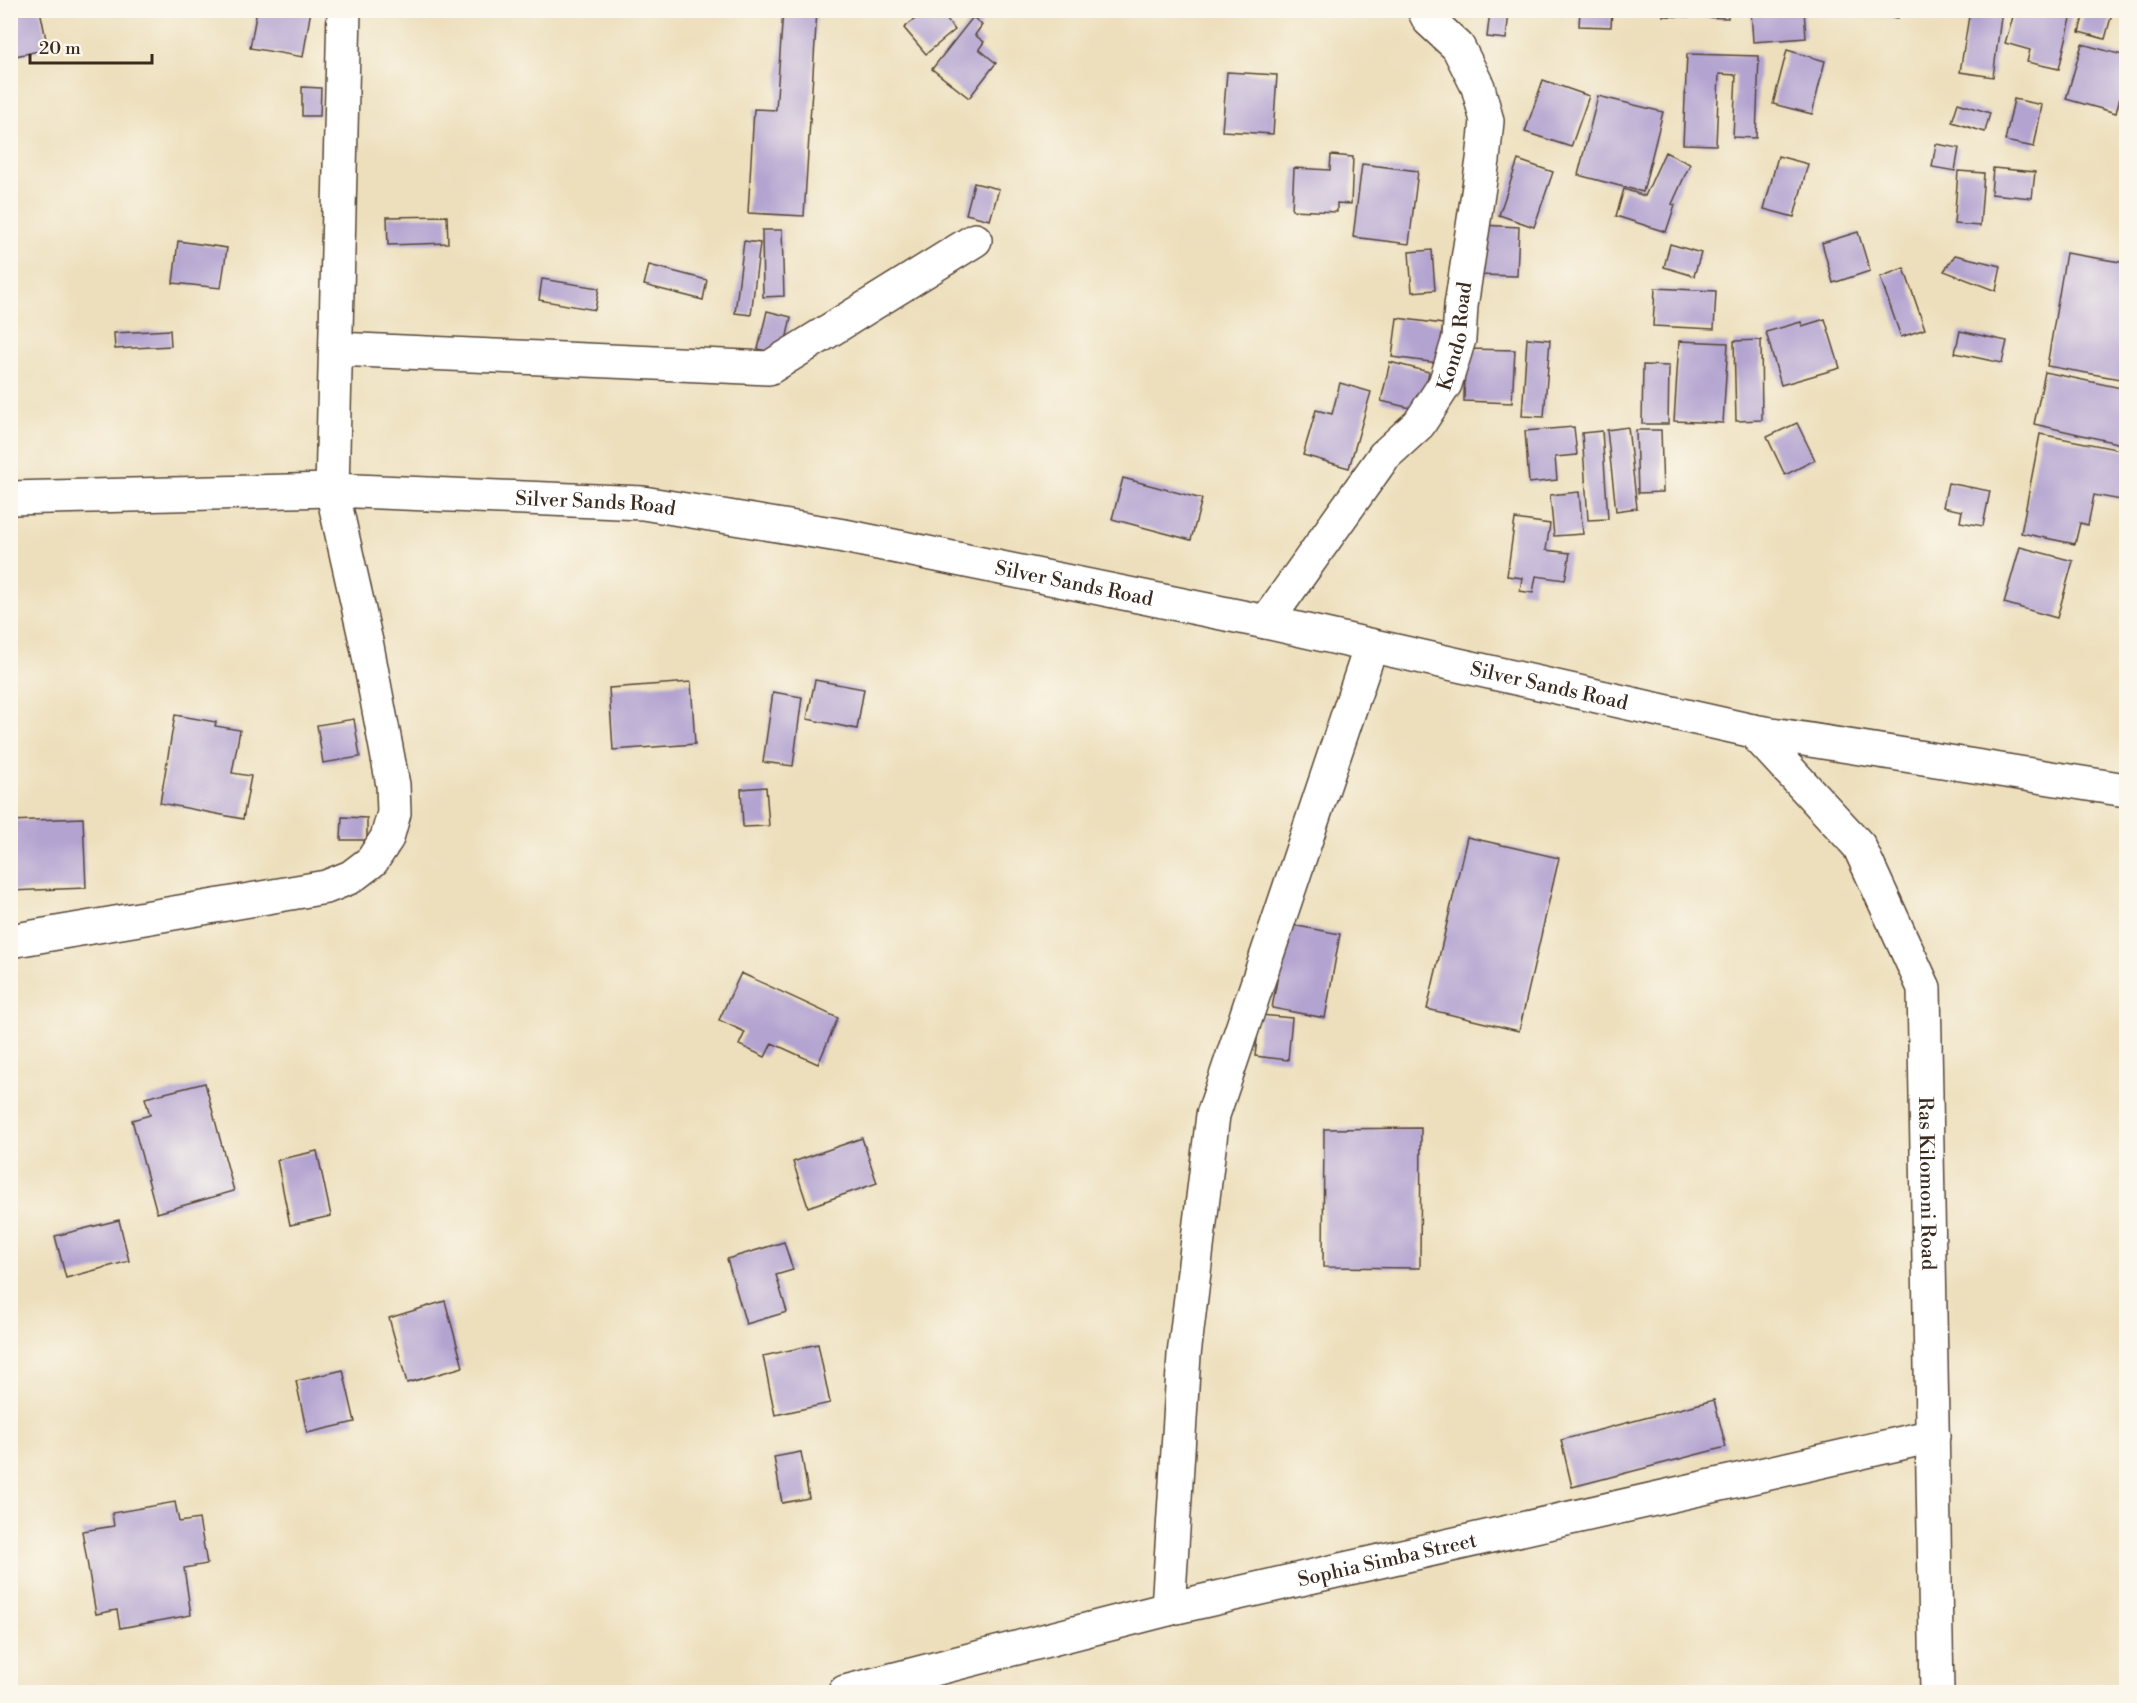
<svg xmlns="http://www.w3.org/2000/svg" width="2137" height="1703" viewBox="0 0 2137 1703" font-family="'Libre Bodoni',serif">
  <style>
    .building { fill: #b2a3d0 }
    .lines { fill: none; stroke-linecap: round; stroke-linejoin: round }
    .minor-casing { stroke: #564536; stroke-width: 36 }
    .minor { stroke: #fff; stroke-width: 33 }
    .labels { text-anchor: middle; stroke-width: 5; stroke-linejoin: round; paint-order: stroke }
    .street-label { font-size: 20px; fill: #3b2a1e; stroke: #fbf7ec }
  </style>
  <rect width="100%" height="100%" fill="#fbf7ec"/>
  <filter id="ink" filterUnits="userSpaceOnUse"><feTurbulence type="fractalNoise" baseFrequency=".0167" numOctaves="2"/><feDisplacementMap in="SourceGraphic" scale="12" xChannelSelector="R" yChannelSelector="G"/><feConvolveMatrix kernelMatrix="1 2 1 2 8 2 1 2 1" color-interpolation-filters="sRGB"/></filter>
  <filter id="wash" filterUnits="userSpaceOnUse"><feTurbulence type="fractalNoise" baseFrequency=".008" numOctaves="4" result="noise"/><feDisplacementMap in="SourceGraphic" scale="24" xChannelSelector="R" yChannelSelector="G"/><feGaussianBlur stdDeviation="1.35" result="paint"/><feColorMatrix in="noise" values="0 0 0 0 0 0 0 0 0 0 0 0 0 0 0 0 0 1.4 0 .05"/><feComposite in="paint" operator="in"/></filter>
  <g filter="url(#wash)">
    <rect width="100%" height="100%" fill="#eddfbc"/>
    <g id="blocks">
      <path class="building" d="M40,10L48,49L11,57L10,11Z
        M257,10H311L303,57L250,48Z
        M783,10H817L804,216L748,213L754,109L776,110Z
        M926,10H939L955,30L926,54L904,28Z
        M1580,10H1612L1611,27L1579,26Z
        M1663,10H1728V18L1663,16Z
        M1751,10H1804L1806,38L1753,42Z
        M1851,10H1899L1898,18L1850,13Z
        M1970,10H2002L1993,77L1960,72Z
        M2015,10H2073L2059,69L2027,62L2030,50L2005,43Z
        M2085,10H2113L2105,39L2079,32Z
        M1490,11L1509,13L1506,39L1487,37Z
        M973,17L982,25L975,35L984,42L979,49L996,63L969,98L932,69Z
        M2082,44L2126,56V75L2116,113L2066,99Z
        M1787,50L1825,61L1812,114L1773,104Z
        M1687,54L1759,56L1756,138L1733,137L1736,75L1719,74L1716,145L1683,144Z
        M1227,72L1277,75L1273,134L1222,131Z
        M1543,80L1589,96L1571,147L1525,132Z
        M302,87L321,88L320,116H302Z
        M1598,96L1663,112L1643,192L1578,175Z
        M2014,99L2042,105L2034,147L2005,141Z
        M1958,103L1990,113L1985,132L1952,122Z
        M1936,144L1959,148L1955,171L1932,167Z
        M1665,152L1690,164L1672,204L1675,205L1666,232L1616,216L1624,189L1645,196Z
        M1331,155L1353,157L1351,204L1337,203V212L1292,210L1294,168L1330,170Z
        M1778,156L1808,164L1794,217L1764,209Z
        M1518,160L1553,172L1534,227L1499,215Z
        M1362,164L1418,171L1409,244L1353,237Z
        M1993,168L2035,172L2032,198L1991,194Z
        M1958,171L1984,173L1980,226L1954,224Z
        M974,183L999,189L990,220L966,214Z
        M447,216L448,243L388,245L387,217Z
        M1482,225L1519,227L1517,276L1481,275Z
        M762,230H782L784,296L763,297Z
        M1858,232L1870,271L1833,283L1822,243Z
        M178,241L227,248L221,288L173,283Z
        M744,241L760,243L751,315L735,313Z
        M1670,244L1701,253L1694,276L1664,267Z
        M1432,250L1435,290L1412,292L1409,252Z
        M2066,253L2126,263V380L2047,366Z
        M1955,255L2001,266L1996,291L1944,271Z
        M649,265L707,280L703,300L644,285Z
        M1904,268L1925,329L1901,337L1880,277Z
        M542,279L599,288L595,310L539,300Z
        M1655,288L1716,291L1714,329L1653,326Z
        M767,311L791,317L783,355L758,349Z
        M1397,318L1443,324L1438,363L1392,357Z
        M1825,319L1840,368L1781,385L1766,332L1801,322L1802,326Z
        M170,330L171,346L115,349L114,333Z
        M1960,331L2007,341L2002,363L1955,353Z
        M1527,338L1550,340L1544,417L1522,416Z
        M1761,340L1762,420L1736,421L1734,341Z
        M1679,341L1728,343L1723,423L1674,421Z
        M1465,349L1515,350L1512,403L1464,401Z
        M1390,362L1429,372L1419,410L1381,401Z
        M1643,365L1669,366L1668,424H1642Z
        M2045,372L2126,389V445L2034,424Z
        M1340,383L1371,392L1349,468L1303,455L1316,410L1332,414Z
        M1797,423L1815,460L1785,475L1767,437Z
        M1574,427L1577,455L1555,457L1557,480L1529,483L1525,431Z
        M1628,427L1637,508L1616,511L1607,430Z
        M1636,430H1661L1663,492L1638,493Z
        M1602,431L1608,519L1588,520L1582,433Z
        M2040,434L2126,451V472L2121,500L2094,495L2088,525L2080,523L2075,544L2021,533Z
        M1123,478L1202,499L1191,540L1112,519Z
        M1948,483L1990,491L1983,526L1960,522L1962,511L1943,507Z
        M1579,492L1583,534L1554,536L1550,495Z
        M1515,519L1550,524L1546,550L1570,553L1565,580L1536,576L1533,593L1520,591L1522,578L1507,576Z
        M2020,547L2073,561L2057,618L2004,603Z
        M815,680L864,689L857,729L807,719Z
        M691,682L695,744L613,750L609,688Z
        M773,692L802,697L793,766L763,762Z
        M175,715L216,722L215,726L240,730L232,773L251,776L243,819L160,803Z
        M354,719L360,757L323,763L317,725Z
        M766,787L769,826L743,827L741,789Z
        M342,817L367,818V840H341Z
        M83,818L86,888L10,891V821Z
        M1467,837L1559,858L1519,1031L1427,1009Z
        M1287,924L1340,934L1325,1018L1272,1008Z
        M741,973L838,1018L818,1064L772,1043L765,1057L739,1045L745,1032L719,1020Z
        M1260,1015L1292,1018L1288,1060L1255,1056Z
        M205,1083L234,1191L157,1213L132,1120L150,1115L145,1098Z
        M1421,1128L1420,1268L1323,1267L1324,1129Z
        M862,1138L877,1183L808,1207L793,1162Z
        M317,1151L331,1216L290,1225L277,1160Z
        M119,1220L129,1261L66,1278L55,1236Z
        M784,1242L793,1270L776,1275L787,1312L746,1324L727,1259Z
        M445,1301L463,1367L407,1383L389,1318Z
        M818,1344L830,1403L775,1415L763,1356Z
        M343,1370L355,1422L307,1433L296,1381Z
        M1714,1400L1726,1447L1572,1487L1561,1440Z
        M801,1452L809,1498L782,1503L774,1457Z
        M175,1502L179,1522L199,1519L207,1564L184,1568L191,1615L120,1628L117,1610L96,1614L82,1531L114,1526L112,1513Z"/>
    </g>
  </g>
  <g filter="url(#ink)">
    <use href="#blocks" fill-opacity="0" stroke="#564536" stroke-width="1.5"/>
    <g class="lines">
      <g class="minor-casing">
        <g id="minor">
          <path d="M336,349L769,368L975,240"/>
          <path id="s1" d="M10,498L332,490L643,503L844,536L1266,622L1753,731L2126,790"/>
          <path id="s2" d="M1266,622L1384,456L1419,424L1445,384L1459,339L1461,306L1483,160L1487,121L1478,87L1458,47L1429,20L1424,10"/>
          <path id="s3" d="M1753,731L1859,846L1924,988L1937,1692"/>
          <path d="M10,941L326,887L351,877L372,861L387,838L394,813L393,785L367,646L332,490L344,10"/>
          <path d="M1168,1609L1184,1355L1213,1115L1371,646"/>
          <path id="s4" d="M845,1692L1168,1609L1933,1436"/>
        </g>
      </g>
      <use href="#minor" class="minor"/>
    </g>
  </g>
  <g class="labels">
    <g class="street-label">
      <text dy="7" stroke="none"><textPath href="#s2" startOffset="348">Kondo Road</textPath></text>
      <text dy="7" stroke="none"><textPath href="#s1" startOffset="586">Silver Sands Road</textPath></text>
      <text dy="7" stroke="none"><textPath href="#s1" startOffset="1072">Silver Sands Road</textPath></text>
      <text dy="7" stroke="none"><textPath href="#s1" startOffset="1558">Silver Sands Road</textPath></text>
      <text dy="7" stroke="none"><textPath href="#s3" startOffset="508">Ras Kilomoni Road</textPath></text>
      <text dy="7" stroke="none"><textPath href="#s4" startOffset="558">Sophia Simba Street</textPath></text>
    </g>
  </g>
  <rect width="2137" height="1703" fill="none" stroke="#fbf7ec" stroke-width="36"/>
  <path d="M30 54v9h122v-9" fill="none" stroke="#3b2a1e" stroke-width="3"/>
  <text x="39" y="54" font-size="18" fill="#3b2a1e" stroke="#fbf7ec" stroke-width="4.5" paint-order="stroke">20 m</text>
</svg>
